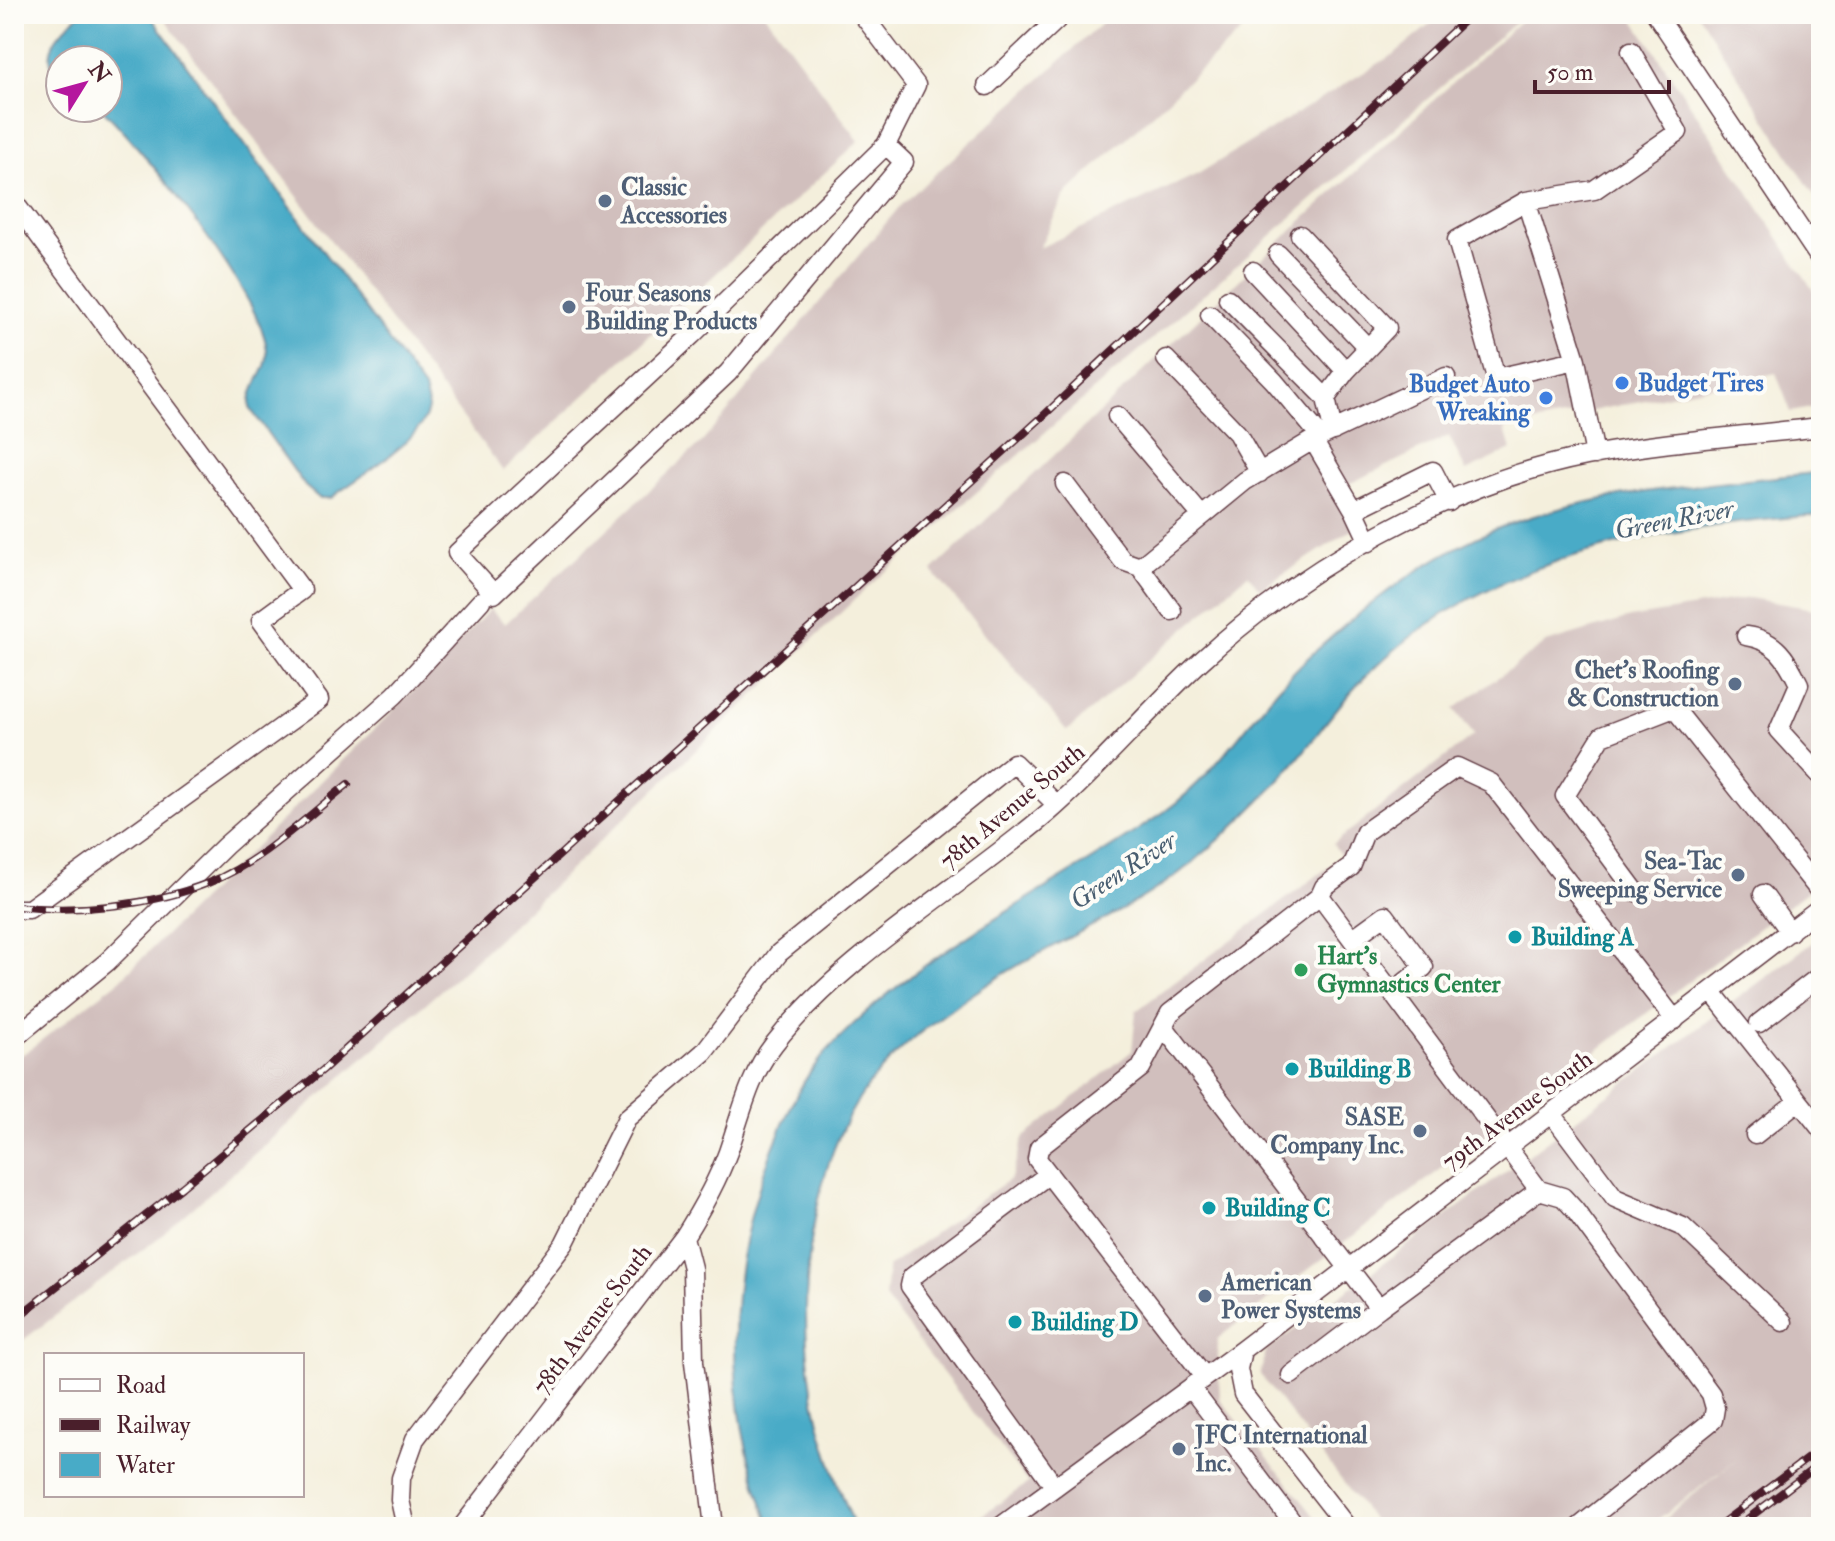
<svg xmlns="http://www.w3.org/2000/svg" width="1835" height="1541" viewBox="0 0 1835 1541" font-family="'IM FELL Double Pica',serif">
  <style>
    .industrial { fill: #d1bfbd }
    .water { fill: #48abc7; stroke: #496579; stroke-width: 2 }
    .lines { fill: none; stroke-linecap: round; stroke-linejoin: round }
    .minor-casing { stroke: #643e46; stroke-width: 21 }
    .minor { stroke: #fff; stroke-width: 18 }
    .rail-casing { stroke: #4a1f2b; stroke-width: 8 }
    .rail { stroke: #fdfcf7; stroke-width: 5; stroke-dasharray: 15; stroke-linecap: butt }
    .service-dot { fill: #5c6f8a; stroke: #fdfcf7; stroke-width: 3 }
    .shop-dot { fill: #3f7fe0; stroke: #fdfcf7; stroke-width: 3 }
    .culture-dot { fill: #0f9aa8; stroke: #fdfcf7; stroke-width: 3 }
    .leisure-dot { fill: #2e9e5b; stroke: #fdfcf7; stroke-width: 3 }
    .labels { text-anchor: middle; stroke-width: 8; stroke-linejoin: round; paint-order: stroke }
    .service-label { font-size: 24px; font-weight: bold; fill: #4e5e75; stroke: #fdfcf7; text-anchor: start }
    .shop-label { font-size: 24px; font-weight: bold; fill: #366cbe; stroke: #fdfcf7; text-anchor: start }
    .street-label { font-size: 24px; fill: #4a1f2b; stroke: #fdfcf7 }
    .culture-label { font-size: 24px; font-weight: bold; fill: #0d838f; stroke: #fdfcf7; text-anchor: start }
    .leisure-label { font-size: 24px; font-weight: bold; fill: #27864d; stroke: #fdfcf7; text-anchor: start }
    .water-label { font-size: 26px; font-style: italic; fill: #495e71; stroke: #fdfcf7 }
  </style>
  <rect width="100%" height="100%" fill="#fdfcf7"/>
  <filter id="ink" filterUnits="userSpaceOnUse"><feTurbulence type="fractalNoise" baseFrequency=".0125" numOctaves="2"/><feDisplacementMap in="SourceGraphic" scale="16" xChannelSelector="R" yChannelSelector="G"/><feConvolveMatrix kernelMatrix="1 2 1 2 8 2 1 2 1" color-interpolation-filters="sRGB"/></filter>
  <filter id="wash" filterUnits="userSpaceOnUse"><feTurbulence type="fractalNoise" baseFrequency=".006" numOctaves="4" result="noise"/><feDisplacementMap in="SourceGraphic" scale="32" xChannelSelector="R" yChannelSelector="G"/><feGaussianBlur stdDeviation="1.8" result="paint"/><feColorMatrix in="noise" values="0 0 0 0 0 0 0 0 0 0 0 0 0 0 0 0 0 1.4 0 .05"/><feComposite in="paint" operator="in"/></filter>
  <g filter="url(#wash)">
    <rect width="100%" height="100%" fill="#f4efdc"/>
    <path class="industrial" d="M161,14H765L859,141L503,471Z
      M1112,14H1260L1064,196L1039,248L1198,174L1394,54L1443,14H1525L868,587L474,961L162,1235L14,1347V1061L120,980L422,682L490,609L505,624L703,441L901,205Z
      M1528,14H1630L1821,302V406L1791,412L1776,373L1505,429L1511,450L1466,471L1449,436L1338,489L1355,528L1260,589L1248,574L1067,731L932,571L1306,217Z
      M1698,14H1821V206Z
      M1749,598L1814,609L1821,619V881L1217,1339L1220,1399L1323,1527H966L1028,1483L885,1298L888,1267L1011,1178L1023,1138L1132,1051L1136,1011L1342,857L1333,844L1474,735L1454,709L1546,643L1630,618Z
      M1821,936V1527H1654L1738,1458L1648,1527H1378L1260,1375L1266,1351Z"/>
    <path class="water" d="M80,14H149L424,389C425,394 428,402 428,408C425,439 355,479 331,498H319L305,486L250,408C248,385 269,374 267,351C263,297 143,148 101,108H108V60H60V79C37,53 59,32 80,14Z
      M1821,472V515C1661,527 1486,555 1367,675C1338,703 1316,738 1290,768C1260,803 1227,834 1192,863C1130,914 1056,939 991,982C947,1011 900,1043 868,1086C810,1163 797,1295 812,1389C820,1437 836,1482 855,1527H771C721,1402 724,1272 773,1148C787,1114 801,1079 826,1052C920,949 1053,891 1164,812C1223,770 1256,705 1309,657C1367,604 1430,554 1504,526C1606,488 1715,485 1821,472Z"/>
  </g>
  <g filter="url(#ink)">
    <g class="lines">
      <g class="minor-casing">
        <path id="minor" d="M862,14L916,85L886,145L692,335L457,553L494,594L728,373L904,162L886,145
          M1656,14L1821,260
          M987,86L1063,14
          M1526,201L1457,240L1496,378L1576,360
          M14,202L302,590L261,620L319,700L29,909H14
          M1300,235L1387,328L1346,371L1326,398L1333,431
          M1278,254L1368,348
          M1253,271L1346,371
          M1228,299L1326,398
          M1210,315L1274,381L1321,437
          M1166,359L1237,433L1260,473
          M1117,416L1201,515
          M1313,440L1354,510
          M1595,455L1576,360L1526,201L1594,190L1678,132L1631,51
          M1065,484L1123,561L1140,567L1172,611
          M1369,542L1354,510L1433,471L1449,502
          M1140,567L1245,481L1313,440L1446,377
          M1746,636C1776,640 1787,659 1799,684L1779,730L1821,776
          M1636,892L1565,796L1602,736L1674,708L1821,893
          M1763,894L1790,932
          M1320,896L1539,1190L1563,1197L1574,1209L1711,1394L1715,1408L1713,1420L1579,1527
          M1352,939L1385,915L1424,967L1392,993
          M1712,992L1821,1129
          M1759,1023L1821,975
          M1164,1027L1379,1308L1539,1190
          M14,1038L107,962L225,846L395,695L481,601
          M1552,1114L1615,1198L1683,1227L1783,1322
          M1755,1135L1797,1102
          M1049,1174L912,1277L910,1286L1055,1487
          M684,1237L692,1268L694,1362L714,1527
          M1242,1350L1238,1369L1243,1394L1347,1527
          M1291,1375L1379,1308
          M1205,1377L1037,1159L1039,1148L1141,1068L1170,1013L1320,896L1324,887L1351,867L1365,832L1457,767L1491,783L1675,1020
          M1191,1388L1296,1527
          M406,1527L400,1500L401,1478L415,1439L564,1244L627,1118L704,1052L779,953L1014,763L1056,804
          M462,1527L684,1237C701,1210 717,1182 728,1152C741,1115 749,1076 774,1044C842,956 963,886 1049,812C1103,765 1148,710 1201,661C1303,567 1450,483 1587,456C1664,441 1743,436 1821,427
          M1000,1527L1242,1350L1821,907"/>
      </g>
      <use href="#minor" class="minor"/>
      <g class="rail-casing">
        <path id="rail" d="M14,906C76,913 150,906 208,883C260,863 305,818 348,784
          M14,1320L182,1187L324,1069L1041,418L1471,14
          M1717,1527L1821,1448
          M1737,1527L1821,1463"/>
      </g>
      <use href="#rail" class="rail"/>
    </g>
  </g>
  <g class="service-dot">
    <circle cx="605" cy="201" r="8"/>
    <circle cx="569" cy="307" r="8"/>
    <circle cx="1735" cy="684" r="8"/>
    <circle cx="1738" cy="875" r="8"/>
    <circle cx="1420" cy="1131" r="8"/>
    <circle cx="1205" cy="1296" r="8"/>
    <circle cx="1179" cy="1449" r="8"/>
  </g>
  <g class="shop-dot">
    <circle cx="1622" cy="383" r="8"/>
    <circle cx="1546" cy="398" r="8"/>
  </g>
  <g class="culture-dot">
    <circle cx="1515" cy="937" r="8"/>
    <circle cx="1292" cy="1069" r="8"/>
    <circle cx="1209" cy="1208" r="8"/>
    <circle cx="1015" cy="1322" r="8"/>
  </g>
  <circle class="leisure-dot" cx="1301" cy="970" r="8"/>
  <g class="labels">
    <g class="service-label">
      <text x="621" y="195">Classic<tspan x="621" dy="28">Accessories</tspan></text>
      <text x="585" y="301">Four Seasons<tspan x="585" dy="28">Building Products</tspan></text>
      <text x="1719" y="678" text-anchor="end">Chet's Roofing<tspan x="1719" dy="28">&amp; Construction</tspan></text>
      <text x="1722" y="869" text-anchor="end">Sea-Tac<tspan x="1722" dy="28">Sweeping Service</tspan></text>
      <text x="1404" y="1125" text-anchor="end">SASE<tspan x="1404" dy="28">Company Inc.</tspan></text>
      <text x="1221" y="1290">American<tspan x="1221" dy="28">Power Systems</tspan></text>
      <text x="1195" y="1443">JFC International<tspan x="1195" dy="28">Inc.</tspan></text>
    </g>
    <g class="shop-label">
      <text x="1638" y="391">Budget Tires</text>
      <text x="1530" y="392" text-anchor="end">Budget Auto<tspan x="1530" dy="28">Wreaking</tspan></text>
    </g>
    <g class="street-label">
      <text transform="translate(1012 806) rotate(-40)" y="8">78th Avenue South</text>
      <text transform="translate(1517 1110) rotate(-37)" y="8">79th Avenue South</text>
      <text transform="translate(592 1319) rotate(-53)" y="8">78th Avenue South</text>
    </g>
    <g class="culture-label">
      <text x="1531" y="945">Building A</text>
      <text x="1308" y="1077">Building B</text>
      <text x="1225" y="1216">Building C</text>
      <text x="1031" y="1330">Building D</text>
    </g>
    <g class="leisure-label">
      <text x="1317" y="964">Hart's<tspan x="1317" dy="28">Gymnastics Center</tspan></text>
    </g>
    <g class="water-label">
      <text transform="translate(1674 519) rotate(-11)" y="9">Green River</text>
      <text transform="translate(1123 870) rotate(-33)" y="9">Green River</text>
    </g>
  </g>
  <rect width="1835" height="1541" fill="none" stroke="#fdfcf7" stroke-width="48"/>
  <rect x="44" y="1353" width="260" height="144" fill="#fdfcf7" stroke="#b5a4a5" stroke-width="2"/>
  <rect x="60" y="1379" width="40" height="12" fill="#ffffff" stroke="#b5a4a5" stroke-width="2"/>
  <text x="116" y="1393" font-size="24" fill="#4a1f2b">Road</text>
  <rect x="60" y="1419" width="40" height="12" fill="#4a1f2b" stroke="#b5a4a5" stroke-width="2"/>
  <text x="116" y="1433" font-size="24" fill="#4a1f2b">Railway</text>
  <rect x="60" y="1453" width="40" height="24" fill="#48abc7" stroke="#b5a4a5" stroke-width="2"/>
  <text x="116" y="1473" font-size="24" fill="#4a1f2b">Water</text>
  <g transform="translate(84 84) rotate(53)"><circle r="38" fill="#fdfcf7" stroke="#b5a4a5" stroke-width="2"/>
  <path d="M0-6L14 30L0 20L-14 30Z" fill="#b5179e"/>
  <text y="-12" font-size="22" font-weight="bold" text-anchor="middle" fill="#4a1f2b">N</text>
  </g>
  <path d="M1535 80v12h134v-12" fill="none" stroke="#4a1f2b" stroke-width="4"/>
  <text x="1547" y="80" font-size="24" fill="#4a1f2b" stroke="#fdfcf7" stroke-width="6" paint-order="stroke">50 m</text>
</svg>
